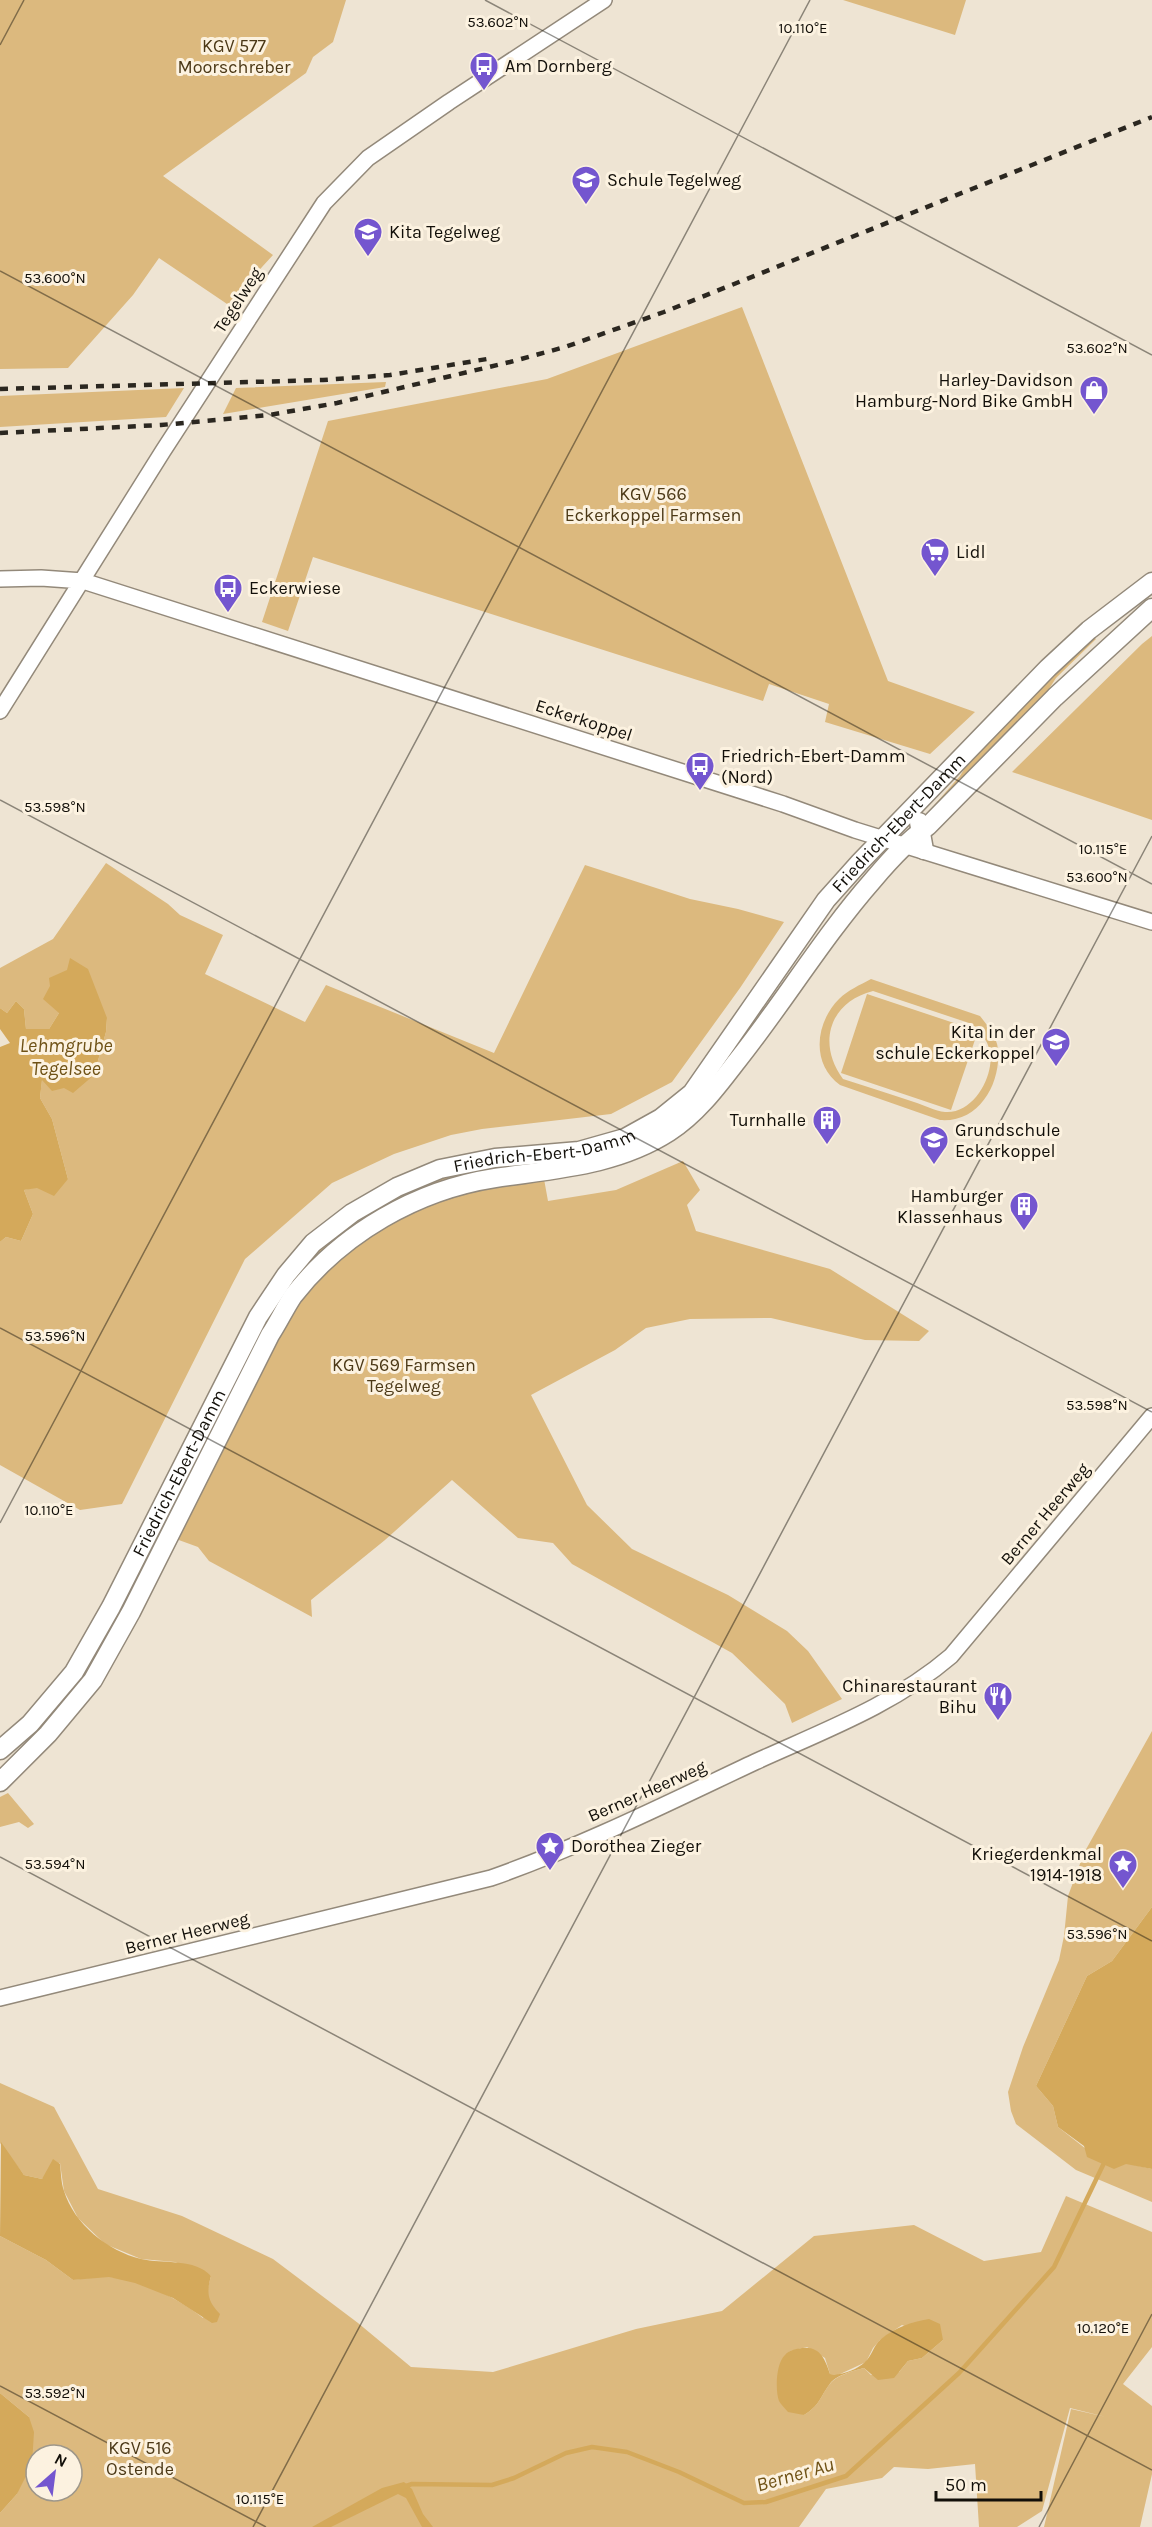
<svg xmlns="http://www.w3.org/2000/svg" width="1152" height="2527" viewBox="0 0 1152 2527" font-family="Karla,sans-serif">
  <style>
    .green { fill: #dcb97e; fill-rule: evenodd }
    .water { fill: #d4a95b }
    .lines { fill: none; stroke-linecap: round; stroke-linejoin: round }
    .stream { stroke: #d4a95b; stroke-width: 4.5 }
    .tertiary-casing { stroke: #93897a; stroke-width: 18 }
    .secondary-casing { stroke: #93897a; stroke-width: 21 }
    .tertiary { stroke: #fff; stroke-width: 15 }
    .secondary { stroke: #fff; stroke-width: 18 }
    .rail { stroke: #2b2720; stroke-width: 4.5; stroke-dasharray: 8 8; stroke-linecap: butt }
    .ticks { fill: none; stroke: #120f09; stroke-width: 1.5; stroke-opacity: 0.45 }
    .labels { text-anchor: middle; stroke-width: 6; stroke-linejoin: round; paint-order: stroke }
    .park-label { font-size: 18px; fill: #4c3917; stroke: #fcf2e0 }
    .poi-label { font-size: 18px; fill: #120f09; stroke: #fcf2e0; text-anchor: start }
    .street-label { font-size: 18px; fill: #120f09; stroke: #fcf2e0 }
    .water-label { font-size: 20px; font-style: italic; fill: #6f5216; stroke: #fcf2e0 }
    .ticks-label { font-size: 15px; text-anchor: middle; fill: #120f09; stroke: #fcf2e0; stroke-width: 6; stroke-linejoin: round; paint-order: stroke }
  </style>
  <rect width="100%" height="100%" fill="#eee4d3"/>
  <path class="green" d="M0,0H346L333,42L313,57L306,73L163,176L273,255L251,279L233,308L159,258L133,295L68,368L0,369Z
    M843,0H966L955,35Z
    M742,307L888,681L975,712L930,754L825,722L829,704L769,684L763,701L313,557L288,631L262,622L328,421L547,379Z
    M386,382L385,387L223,414L236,388Z
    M184,388L166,417L0,427V396Z
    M1152,636V820L1012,772L1142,644Z
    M1092,637L1096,639L1056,678L1045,695L931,812L929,811L960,776L975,751Z
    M106,863L168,904L180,915L223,935L205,974L305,1022L326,985L494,1053L585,865L690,899L738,909L784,922L740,988L672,1082L611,1114L482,1129L451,1135L394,1154L332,1183L245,1259L122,1504L80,1510L0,1465V1242L6,1237L21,1241L33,1214L24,1190L68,1179L52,1119L40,1098L42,1079L94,1075L106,1032L107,1018L59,1013L49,1029H26L24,1009L16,1001L7,1013L0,1008V968L53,939Z
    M871,979L980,1016C987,1025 997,1037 998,1049C1001,1084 979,1123 940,1120L840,1085C811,1064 815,1023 839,999C848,990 860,985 871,979ZM873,991L969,1023C984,1033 993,1047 990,1066C987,1087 969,1114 945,1112C935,1111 924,1105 914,1102C891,1094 867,1087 843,1079C817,1044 829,1002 873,991Z
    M867,994L978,1031L951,1110L841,1073Z
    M736,1044L740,1046C717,1078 693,1111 659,1132C606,1163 555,1160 496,1169C443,1177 389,1201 347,1233C273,1290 238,1383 197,1464L192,1462C235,1375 272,1277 355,1220C394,1194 439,1175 485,1167C538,1157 590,1163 640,1138C682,1116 709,1081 736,1044Z
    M683,1161L700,1190L687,1205L696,1231L830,1269L929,1331L919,1341L865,1340L771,1318L690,1319L646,1328L615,1350L531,1395L587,1505L632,1549L728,1595L787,1631L808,1651L842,1699L792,1723L785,1704L732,1653L572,1564L553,1543L518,1538L452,1480L385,1540L311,1600L312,1617L209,1561L198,1547L176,1539C198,1496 220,1452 241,1409C268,1355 293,1298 340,1258C397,1208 470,1187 544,1179L548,1201L616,1190Z
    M1152,1731V1907L1112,1961L1087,1976L1036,2086L1053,2106L1058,2127L1104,2163L1114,2168L1126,2163L1152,2169V2202L1076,2170L1016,2124L1011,2111L1008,2092L1023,2047L1059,1960L1064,1936L1068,1896L1084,1853Z
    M8,1793L34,1824L28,1828L19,1822L0,1827V1797Z
    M0,2083L54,2107L98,2189L182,2216L273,2259L358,2323L411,2367L493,2372L636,2329L722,2311L814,2236L914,2225L984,2261L1041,2252L1066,2196L1152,2232V2347L1123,2384L1152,2406V2474L1140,2527H1044L1071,2409L1106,2417L1070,2408L1042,2511L1017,2527H979L975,2464L928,2469L894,2467L882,2478L826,2489L799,2527H0V2513L17,2494L29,2417L0,2393V2236L46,2260L73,2280C84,2279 98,2276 110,2277C143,2280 177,2298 203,2318L210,2303L207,2291L211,2276L175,2262L141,2259L105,2244L78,2218L64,2191L60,2163L42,2179L24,2175L0,2143ZM902,2325L943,2340L922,2358L908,2361L899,2372L871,2375L864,2368C853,2371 836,2375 829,2385C819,2399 820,2405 804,2415L779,2399L778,2377L790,2351L807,2347L825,2358L830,2374L838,2375L866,2362L873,2348L880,2340ZM36,2455H72V2491H36Z"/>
  <path class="water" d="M70,958L88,969L107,1018L106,1032L94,1075L73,1093L64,1088L52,1091L42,1080L40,1098L52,1119L68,1179L54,1196L37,1188L24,1190L33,1214L21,1241L6,1237L0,1242V1047L10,1043L0,1029V1008L7,1013L16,1001L24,1009L26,1029H49L59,1013L43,999L50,986L49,978L67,970Z
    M1152,1907V2169L1126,2164L1114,2169L1087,2157L1084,2146L1058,2127L1053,2106L1036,2086L1087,1976L1112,1961Z
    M1,2142L24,2175L42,2179L53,2159L60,2164C61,2172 61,2183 64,2191C74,2224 108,2251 141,2259C163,2264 195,2258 211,2276C206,2294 208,2301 220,2314L217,2322L212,2323L173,2298L135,2283L109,2277L73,2280L46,2260L0,2236Z
    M929,2319L940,2324L943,2340L922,2358L908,2361L894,2378L878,2380L864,2368C853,2371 835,2375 829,2385C819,2399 820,2405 804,2415L788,2412C785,2408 781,2405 779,2401C775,2390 776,2363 785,2355C789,2350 796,2349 802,2348C820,2346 825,2359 830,2374C840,2376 857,2370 865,2362C872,2356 873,2346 881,2339C896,2327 911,2322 929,2319Z
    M0,2393L29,2417L34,2432L32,2464L17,2494L0,2513Z
    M404,2482L412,2489L423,2514L433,2527H422L406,2498L398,2494L331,2527H312L382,2488Z"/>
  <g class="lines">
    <path class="stream" d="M403,2487L412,2484L492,2485L514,2478L566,2453L592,2447L627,2452L679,2472L744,2503L766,2502L846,2476L959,2373L1054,2267L1104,2163"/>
    <g class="tertiary-casing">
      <path id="tertiary" d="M0,579L41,578L83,581L783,804L855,830L1152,922
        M0,711L163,451L324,203L368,158L449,102L604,0
        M0,1998L491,1878C582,1846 668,1803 755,1762C823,1731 894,1705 951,1656L1152,1416"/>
    </g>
    <g class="secondary-casing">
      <g id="secondary">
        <path d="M919,822L924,850"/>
        <path id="s1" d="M0,1750L30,1724L74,1672L111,1607L258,1317L286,1275L313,1243L352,1213L397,1187L440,1169L495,1158L579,1151L625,1138L661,1118L692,1093L826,900L860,862L1048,668L1089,630L1152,582"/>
        <path d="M0,1782L48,1734L93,1680L131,1612L270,1335C278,1323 285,1308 293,1296C342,1233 417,1190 495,1178C555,1169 616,1166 669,1132C697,1114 717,1087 737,1061C784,1002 823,937 873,880C890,860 907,841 928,826L1055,697L1152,608"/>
      </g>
    </g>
    <use href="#tertiary" class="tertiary"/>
    <use href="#secondary" class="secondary"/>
    <path class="rail" d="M0,389L323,380L390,375L487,359
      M0,433L161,425L269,415L337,403L510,362L565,347L664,312L1152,117"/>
  </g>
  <path class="ticks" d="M485,0L1152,355M0,45L24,0M0,271L1152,884M0,800L1152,1412M0,1328L1152,1941M0,1523L810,0M0,1857L1152,2470M0,2386L266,2527M253,2527L1152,836M1039,2527L1152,2314"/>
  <defs>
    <g id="bus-pin" transform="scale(1.5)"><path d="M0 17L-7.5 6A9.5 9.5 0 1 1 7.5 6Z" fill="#7456cf" stroke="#fcf2e0"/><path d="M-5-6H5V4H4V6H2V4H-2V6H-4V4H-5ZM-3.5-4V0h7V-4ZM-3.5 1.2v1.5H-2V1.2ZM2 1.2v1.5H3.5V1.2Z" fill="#fff"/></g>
    <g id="school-pin" transform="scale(1.5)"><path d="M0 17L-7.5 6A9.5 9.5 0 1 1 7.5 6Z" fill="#7456cf" stroke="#fcf2e0"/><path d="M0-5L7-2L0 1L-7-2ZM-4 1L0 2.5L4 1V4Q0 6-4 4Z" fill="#fff"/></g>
    <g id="shop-pin" transform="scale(1.5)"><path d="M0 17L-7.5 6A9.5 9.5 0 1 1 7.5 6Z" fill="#7456cf" stroke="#fcf2e0"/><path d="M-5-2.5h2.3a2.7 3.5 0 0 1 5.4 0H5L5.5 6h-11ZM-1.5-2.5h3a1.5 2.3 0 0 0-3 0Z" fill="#fff"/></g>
    <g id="supermarket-pin" transform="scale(1.5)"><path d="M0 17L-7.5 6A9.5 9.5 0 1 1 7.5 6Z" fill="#7456cf" stroke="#fcf2e0"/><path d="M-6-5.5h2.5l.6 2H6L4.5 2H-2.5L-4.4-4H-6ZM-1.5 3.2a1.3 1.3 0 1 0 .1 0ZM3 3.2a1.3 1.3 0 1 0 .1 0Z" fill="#fff"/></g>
    <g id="building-pin" transform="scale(1.5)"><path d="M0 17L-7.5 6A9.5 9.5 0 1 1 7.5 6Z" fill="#7456cf" stroke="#fcf2e0"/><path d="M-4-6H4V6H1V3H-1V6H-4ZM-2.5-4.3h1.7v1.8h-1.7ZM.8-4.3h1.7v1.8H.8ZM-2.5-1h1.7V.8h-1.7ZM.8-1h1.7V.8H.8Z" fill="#fff"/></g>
    <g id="restaurant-pin" transform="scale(1.5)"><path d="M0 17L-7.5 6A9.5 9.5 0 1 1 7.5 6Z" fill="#7456cf" stroke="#fcf2e0"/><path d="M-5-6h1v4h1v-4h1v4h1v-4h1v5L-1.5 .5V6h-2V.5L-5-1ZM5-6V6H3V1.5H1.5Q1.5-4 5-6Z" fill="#fff"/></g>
    <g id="sight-pin" transform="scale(1.5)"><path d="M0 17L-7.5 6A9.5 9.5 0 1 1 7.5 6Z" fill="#7456cf" stroke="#fcf2e0"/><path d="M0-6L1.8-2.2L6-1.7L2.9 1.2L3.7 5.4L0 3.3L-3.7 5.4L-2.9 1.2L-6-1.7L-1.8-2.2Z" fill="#fff"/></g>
  </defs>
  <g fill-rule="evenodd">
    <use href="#bus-pin" x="484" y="66"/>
    <use href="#school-pin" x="586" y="180"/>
    <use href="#school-pin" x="368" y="232"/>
    <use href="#shop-pin" x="1094" y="390"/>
    <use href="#supermarket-pin" x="935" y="552"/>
    <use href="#bus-pin" x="228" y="588"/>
    <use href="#bus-pin" x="700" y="766"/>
    <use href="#school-pin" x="1056" y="1042"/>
    <use href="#building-pin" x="827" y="1120"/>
    <use href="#school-pin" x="934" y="1140"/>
    <use href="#building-pin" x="1024" y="1206"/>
    <use href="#restaurant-pin" x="998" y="1696"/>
    <use href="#sight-pin" x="550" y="1846"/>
    <use href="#sight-pin" x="1123" y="1864"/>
  </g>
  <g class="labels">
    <g class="park-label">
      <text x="234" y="52">KGV 577<tspan x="234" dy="21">Moorschreber</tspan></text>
      <text x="653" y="500">KGV 566<tspan x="653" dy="21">Eckerkoppel Farmsen</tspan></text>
      <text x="404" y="1371">KGV 569 Farmsen<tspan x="404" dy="21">Tegelweg</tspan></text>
      <text x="140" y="2454">KGV 516<tspan x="140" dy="21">Ostende</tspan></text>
    </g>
    <g class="poi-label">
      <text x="505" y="72">Am Dornberg</text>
      <text x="607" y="186">Schule Tegelweg</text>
      <text x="389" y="238">Kita Tegelweg</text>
      <text x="1073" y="386" text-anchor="end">Harley-Davidson<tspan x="1073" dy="21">Hamburg-Nord Bike GmbH</tspan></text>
      <text x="956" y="558">Lidl</text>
      <text x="249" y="594">Eckerwiese</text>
      <text x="721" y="762">Friedrich-Ebert-Damm<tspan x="721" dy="21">(Nord)</tspan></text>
      <text x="1035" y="1038" text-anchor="end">Kita in der<tspan x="1035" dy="21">schule Eckerkoppel</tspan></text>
      <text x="806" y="1126" text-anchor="end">Turnhalle</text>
      <text x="955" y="1136">Grundschule<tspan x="955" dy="21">Eckerkoppel</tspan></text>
      <text x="1003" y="1202" text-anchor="end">Hamburger<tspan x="1003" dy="21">Klassenhaus</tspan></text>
      <text x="977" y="1692" text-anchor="end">Chinarestaurant<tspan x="977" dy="21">Bihu</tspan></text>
      <text x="571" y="1852">Dorothea Zieger</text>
      <text x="1102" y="1860" text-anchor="end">Kriegerdenkmal<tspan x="1102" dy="21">1914-1918</tspan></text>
    </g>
    <g class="street-label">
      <text transform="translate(238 300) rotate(-57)" y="6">Tegelweg</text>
      <text transform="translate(584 720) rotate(18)" y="6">Eckerkoppel</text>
      <text dy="6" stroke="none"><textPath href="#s1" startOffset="1358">Friedrich-Ebert-Damm</textPath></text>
      <text dy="6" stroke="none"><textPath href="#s1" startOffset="854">Friedrich-Ebert-Damm</textPath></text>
      <text dy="6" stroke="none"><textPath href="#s1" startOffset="333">Friedrich-Ebert-Damm</textPath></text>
      <text transform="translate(1045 1514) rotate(-50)" y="6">Berner Heerweg</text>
      <text transform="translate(647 1791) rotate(-24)" y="6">Berner Heerweg</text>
      <text transform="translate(187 1933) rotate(-14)" y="6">Berner Heerweg</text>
    </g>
    <g class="water-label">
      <text x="66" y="1052">Lehmgrube<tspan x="66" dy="23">Tegelsee</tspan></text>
      <text transform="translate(795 2474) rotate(-16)" y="7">Berner Au</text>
    </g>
  </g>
  <g class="ticks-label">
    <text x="498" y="27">53.602°N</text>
    <text x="803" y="33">10.110°E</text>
    <text x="55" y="283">53.600°N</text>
    <text x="1097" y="353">53.602°N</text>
    <text x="55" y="812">53.598°N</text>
    <text x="1103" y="854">10.115°E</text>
    <text x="1097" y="882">53.600°N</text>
    <text x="55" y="1341">53.596°N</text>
    <text x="1097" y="1410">53.598°N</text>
    <text x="49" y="1515">10.110°E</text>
    <text x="55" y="1869">53.594°N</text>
    <text x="1097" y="1939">53.596°N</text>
    <text x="1103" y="2333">10.120°E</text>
    <text x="55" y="2398">53.592°N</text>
    <text x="260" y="2504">10.115°E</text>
  </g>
  <g transform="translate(54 2473) rotate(28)"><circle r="28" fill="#fcf2e0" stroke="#9e978a" stroke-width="1.5"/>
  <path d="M0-4.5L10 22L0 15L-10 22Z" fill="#7456cf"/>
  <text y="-9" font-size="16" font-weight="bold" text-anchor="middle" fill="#120f09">N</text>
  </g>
  <path d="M936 2491v9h105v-9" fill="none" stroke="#120f09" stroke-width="3"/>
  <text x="945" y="2491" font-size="18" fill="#120f09" stroke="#fcf2e0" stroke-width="4.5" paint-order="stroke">50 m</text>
</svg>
